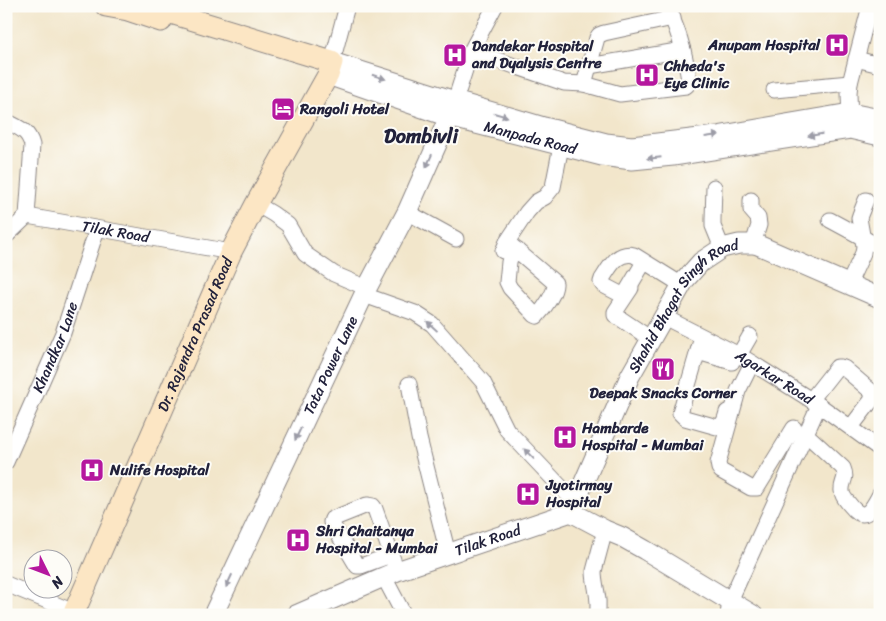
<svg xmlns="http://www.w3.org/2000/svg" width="886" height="621" viewBox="0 0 886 621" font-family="Sriracha,sans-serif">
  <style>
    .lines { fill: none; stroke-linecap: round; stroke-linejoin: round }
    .minor-casing { stroke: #8a8483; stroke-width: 17 }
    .tertiary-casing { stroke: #8a8483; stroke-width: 21 }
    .secondary-casing { stroke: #8a8483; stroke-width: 23 }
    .minor { stroke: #fff; stroke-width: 15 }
    .tertiary { stroke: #fff; stroke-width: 19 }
    .secondary { stroke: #fce6c4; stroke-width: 21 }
    .oneway { fill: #9c9ca7 }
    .labels { text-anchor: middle; stroke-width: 4; stroke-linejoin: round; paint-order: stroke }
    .poi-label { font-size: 15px; font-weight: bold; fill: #22223b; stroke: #fdfcf7; text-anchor: start }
    .street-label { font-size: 15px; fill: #22223b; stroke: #fdfcf7 }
    .district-label { font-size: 20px; font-weight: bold; fill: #22223b; stroke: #fdfcf7 }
  </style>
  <rect width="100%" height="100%" fill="#fdfcf7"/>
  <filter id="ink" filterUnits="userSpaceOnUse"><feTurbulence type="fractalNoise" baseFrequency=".02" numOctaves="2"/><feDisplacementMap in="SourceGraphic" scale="10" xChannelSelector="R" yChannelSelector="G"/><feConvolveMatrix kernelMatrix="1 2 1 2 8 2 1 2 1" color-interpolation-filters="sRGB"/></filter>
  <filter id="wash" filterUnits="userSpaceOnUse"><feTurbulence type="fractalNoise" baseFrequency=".0096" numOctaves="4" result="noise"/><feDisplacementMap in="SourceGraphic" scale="20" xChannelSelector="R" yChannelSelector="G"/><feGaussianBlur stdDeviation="1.12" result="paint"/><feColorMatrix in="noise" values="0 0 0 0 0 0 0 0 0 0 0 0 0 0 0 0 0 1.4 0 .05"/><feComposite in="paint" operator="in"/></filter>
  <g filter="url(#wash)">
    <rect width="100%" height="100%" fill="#f2e6cb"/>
  </g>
  <g filter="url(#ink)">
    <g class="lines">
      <g class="minor-casing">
        <g id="minor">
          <path d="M471,51L564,83L584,84L597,38L599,35L604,33L673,18"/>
          <path d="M856,59L880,65"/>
          <path d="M332,62L347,6"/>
          <path d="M589,66L683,50"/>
          <path d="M584,84L620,94L686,86L688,84L689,80C685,54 679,29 666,6"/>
          <path d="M774,90L850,83"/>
          <path d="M455,101L471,51L495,6"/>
          <path d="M6,121C19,128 28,130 32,145L27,216"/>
          <path d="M850,122L849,93L850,83L870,6"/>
          <path d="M714,187L713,219V226L722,248"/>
          <path d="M751,200V210L758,218L759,225L753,244"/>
          <path d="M256,204L273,214L288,225L305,254L334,274L367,288"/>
          <path d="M407,212L456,239"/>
          <path d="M830,220L880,247"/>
          <path id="s1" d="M6,236L27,216L231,252"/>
          <path d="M507,242L555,283C556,292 544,309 537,316L535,315L510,288L507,282L509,262L510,258L517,250"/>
          <path d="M503,251L507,242L527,212L536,202L545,197L553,187L563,136"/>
          <path d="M644,262L625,294L622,295L603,285L601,282L602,279C610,267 617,251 634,255L682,285"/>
          <path d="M849,283L863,253L864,246L859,218L860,215L866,200"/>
          <path d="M631,288L615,312V315L651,339"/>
          <path d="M364,295L415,313L432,324L483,382L507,430L575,502"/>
          <path id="s2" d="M664,317L739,355L752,363L819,405L880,449"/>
          <path d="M702,337L680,413L685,418L717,427C724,425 725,419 727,412"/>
          <path d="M698,352L732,362"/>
          <path d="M739,355L750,336"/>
          <path d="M752,363L738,391L718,463L719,468L721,471L751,488H757L794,428"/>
          <path d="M409,384L419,438L448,554"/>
          <path d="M811,400L837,367H841L844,368L872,392L873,395L871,401L851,427"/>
          <path d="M806,434L843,468C848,480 841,481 842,491C842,497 847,501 850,505C865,524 872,509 880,494"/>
          <path id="s3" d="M6,462L63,333L97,229"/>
          <path d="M391,555L361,566H357L332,524L331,522L332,519L367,505L373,506L375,509L397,571"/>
          <path d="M384,577L404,615"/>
          <path d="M6,584L74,612"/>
          <path d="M597,615C601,600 594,586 594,571L605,530"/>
          <path d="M728,615L730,601L819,405"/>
        </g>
      </g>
      <g class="tertiary-casing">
        <g id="tertiary">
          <path d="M332,62L455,101L544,127L606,143L632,146L717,136L850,113L880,119"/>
          <path id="s4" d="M328,75L449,117L602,156L632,160L673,156L850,129L880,136"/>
          <path id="s5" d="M571,512L630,376L684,281L701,262L722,248L739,244H753L758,245L880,298"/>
          <path d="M571,512L605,530L622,537L645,550L753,615"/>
          <path id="s6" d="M213,615L367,288L407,212L449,117"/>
          <path id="s7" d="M296,615L397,571L571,512"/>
        </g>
      </g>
      <g class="secondary-casing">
        <g id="secondary">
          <path d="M106,6L128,10L161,21"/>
          <path id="s8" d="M73,615L231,252L256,204L328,75L332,62L148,6"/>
        </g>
      </g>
      <use href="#minor" class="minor"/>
      <use href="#tertiary" class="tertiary"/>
      <use href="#secondary" class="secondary"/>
    </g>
    <defs><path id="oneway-solid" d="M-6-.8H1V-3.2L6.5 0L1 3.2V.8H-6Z" transform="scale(1.25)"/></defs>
    <g class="oneway">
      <use href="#oneway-solid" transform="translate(379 77) rotate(18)"/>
      <use href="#oneway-solid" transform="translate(501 115) rotate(16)"/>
      <use href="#oneway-solid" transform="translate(815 135) rotate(171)"/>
      <use href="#oneway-solid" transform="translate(712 136) rotate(-8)"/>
      <use href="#oneway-solid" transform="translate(654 158) rotate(174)"/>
      <use href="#oneway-solid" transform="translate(429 161) rotate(114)"/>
      <use href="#oneway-solid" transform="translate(432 326) rotate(-137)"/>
      <use href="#oneway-solid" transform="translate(298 434) rotate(115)"/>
      <use href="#oneway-solid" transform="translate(529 454) rotate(-134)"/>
      <use href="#oneway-solid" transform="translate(229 581) rotate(115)"/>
    </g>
  </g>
  <defs>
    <g id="hospital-square" transform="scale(1.25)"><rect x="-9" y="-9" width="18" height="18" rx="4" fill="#b5179e" stroke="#fdfcf7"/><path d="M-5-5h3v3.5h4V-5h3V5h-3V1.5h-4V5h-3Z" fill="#fff"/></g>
    <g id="hotel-square" transform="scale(1.25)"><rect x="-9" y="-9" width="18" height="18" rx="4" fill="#b5179e" stroke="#fdfcf7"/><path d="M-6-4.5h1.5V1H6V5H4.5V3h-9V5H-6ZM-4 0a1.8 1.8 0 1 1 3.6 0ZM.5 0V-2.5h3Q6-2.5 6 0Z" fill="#fff"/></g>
    <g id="restaurant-square" transform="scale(1.25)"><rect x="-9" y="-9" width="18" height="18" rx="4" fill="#b5179e" stroke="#fdfcf7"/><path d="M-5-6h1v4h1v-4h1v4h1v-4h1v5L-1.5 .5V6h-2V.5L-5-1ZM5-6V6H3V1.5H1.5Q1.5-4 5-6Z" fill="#fff"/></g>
  </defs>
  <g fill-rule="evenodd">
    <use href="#hospital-square" x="837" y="45"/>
    <use href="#hospital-square" x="455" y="55"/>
    <use href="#hospital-square" x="647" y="75"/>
    <use href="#hotel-square" x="283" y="109"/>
    <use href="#restaurant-square" x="663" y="369"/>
    <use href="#hospital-square" x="565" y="437"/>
    <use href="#hospital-square" x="92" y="470"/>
    <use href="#hospital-square" x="528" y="494"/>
    <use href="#hospital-square" x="298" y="540"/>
  </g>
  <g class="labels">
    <g class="poi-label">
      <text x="820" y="50" text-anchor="end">Anupam Hospital</text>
      <text x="472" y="51">Dandekar Hospital<tspan x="472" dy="17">and Dyalysis Centre</tspan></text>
      <text x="664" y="71">Chheda's<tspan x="664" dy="17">Eye Clinic</tspan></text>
      <text x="300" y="114">Rangoli Hotel</text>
      <text x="663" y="398" text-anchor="middle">Deepak Snacks Corner</text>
      <text x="582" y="433">Hambarde<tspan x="582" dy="17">Hospital - Mumbai</tspan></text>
      <text x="110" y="475">Nulife Hospital</text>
      <text x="546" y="490">Jyotirmay<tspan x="546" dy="17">Hospital</tspan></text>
      <text x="316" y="536">Shri Chaitanya<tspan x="316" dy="17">Hospital - Mumbai</tspan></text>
    </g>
    <g class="street-label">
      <text dy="5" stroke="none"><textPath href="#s4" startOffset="212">Manpada Road</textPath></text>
      <text dy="5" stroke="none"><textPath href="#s1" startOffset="119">Tilak Road</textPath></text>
      <text dy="5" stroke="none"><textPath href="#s5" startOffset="239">Shahid Bhagat Singh Road</textPath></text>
      <text dy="5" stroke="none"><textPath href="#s8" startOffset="306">Dr. Rajendra Prasad Road</textPath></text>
      <text dy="5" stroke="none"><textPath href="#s3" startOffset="125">Khandkar Lane</textPath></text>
      <text dy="5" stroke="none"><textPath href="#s6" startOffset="276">Tata Power Lane</textPath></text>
      <text dy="5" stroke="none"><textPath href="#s2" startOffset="126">Agarkar Road</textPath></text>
      <text dy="5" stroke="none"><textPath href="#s7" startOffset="206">Tilak Road</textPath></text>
    </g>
    <g class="district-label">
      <text x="421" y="143">Dombivli</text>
    </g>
  </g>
  <rect width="886" height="621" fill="none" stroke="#fdfcf7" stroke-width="25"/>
  <g transform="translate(48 574) rotate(132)"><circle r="24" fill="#fdfcf7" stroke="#a5a5ac"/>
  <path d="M0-4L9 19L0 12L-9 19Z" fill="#b5179e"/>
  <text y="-8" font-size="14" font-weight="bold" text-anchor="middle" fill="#22223b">N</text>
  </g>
</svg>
